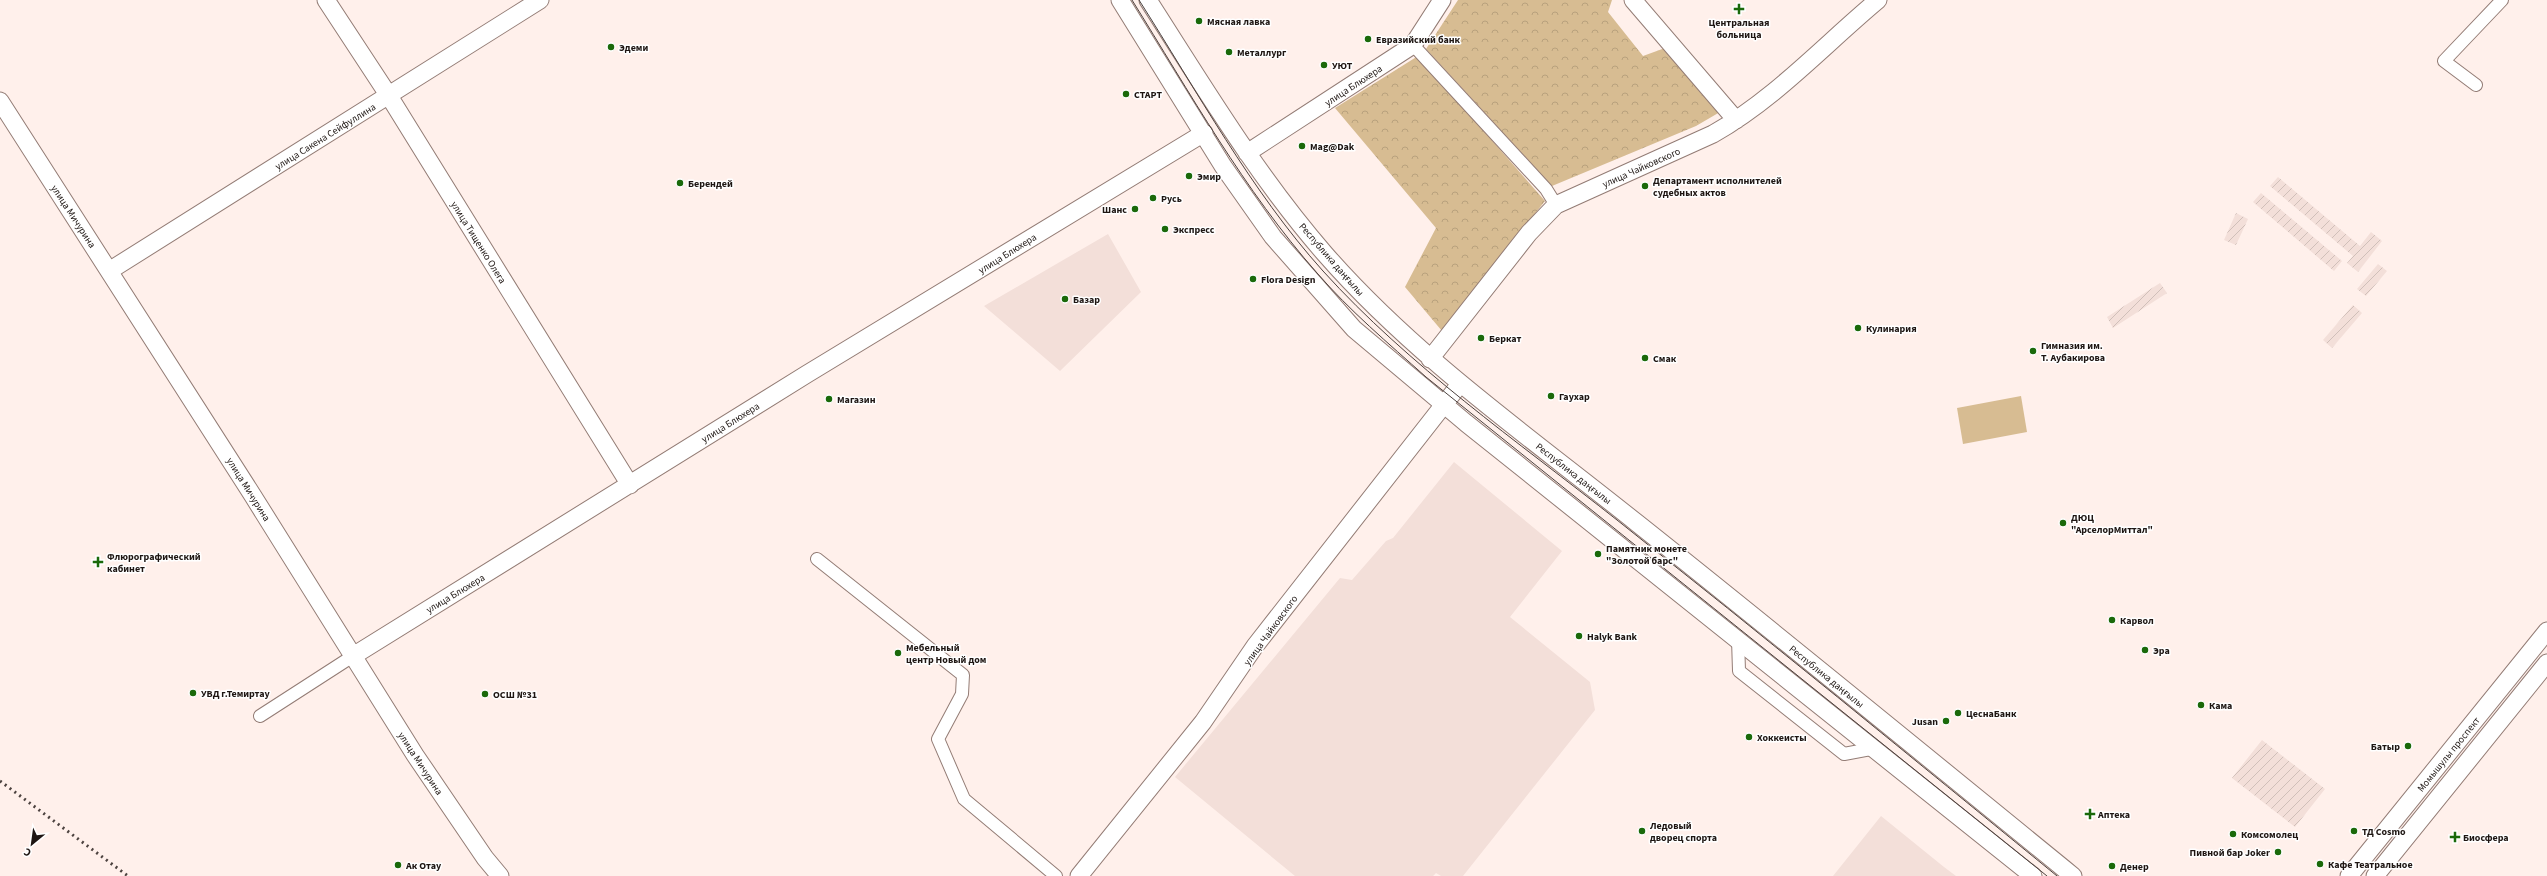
<svg xmlns="http://www.w3.org/2000/svg" width="2547" height="876" viewBox="0 0 2547 876" font-family="'Source Sans 3',sans-serif">
  <style>
    .built { fill: #f3dfd9 }
    .industrial { fill: url(#industrial-furrows) }
    .park { fill: url(#park-crowns) }
    .garden { fill: #d7bc92 }
    .lines { fill: none; stroke-linecap: round; stroke-linejoin: round }
    .street-casing { stroke: #937c75; stroke-width: 14 }
    .secondary-casing { stroke: #937c75; stroke-width: 19 }
    .street { stroke: #fff; stroke-width: 12 }
    .secondary { stroke: #fff; stroke-width: 17 }
    .tram { stroke: #4c423f; stroke-width: 1 }
    .rail { stroke: #4c423f; stroke-width: 3; stroke-dasharray: 2 4; stroke-linecap: butt }
    .poi-dot { fill: #1a690a; stroke: #fff; stroke-width: 1.5 }
    .labels { text-anchor: middle; stroke-width: 3; stroke-linejoin: round; paint-order: stroke }
    .poi-label { font-size: 10px; font-weight: bold; fill: #1e1613; stroke: #fff; text-anchor: start }
    .street-label { font-size: 10px; fill: #1e1613; stroke: #fff }
  </style>
  <defs>
    <pattern id="industrial-furrows" width="10" height="10" patternUnits="userSpaceOnUse"><rect width="10" height="10" fill="#f3dfd9"/><path d="M-1 1l2-2M0 10L10 0M9 11l2-2" fill="none" stroke="#d0bfb9"/></pattern>
    <pattern id="park-crowns" width="20" height="18" patternUnits="userSpaceOnUse"><rect width="20" height="18" fill="#d7bc92"/><path d="M2 6a3 3 0 1 1 6 0M12 15a3 3 0 1 1 6 0" fill="none" stroke="#b8a17d"/></pattern>
  </defs>
  <rect width="100%" height="100%" fill="#fff0eb"/>
  <path class="built" d="M1108,234L1141,292L1060,371L984,306Z
    M1454,462L1562,551L1510,617L1590,682L1595,710L1463,876H1441L1436,873L1433,876H1295L1175,777L1340,578L1352,580L1386,541L1393,538Z
    M1881,816L1944,867L1956,876H1833Z"/>
  <path class="industrial" d="M2278,177L2360,246L2371,232L2382,241L2358,272L2347,263L2353,256L2270,186Z
    M2261,193L2342,261L2334,271L2253,202Z
    M2236,213L2248,219L2236,245L2224,240Z
    M2378,264L2387,271L2366,296L2357,289Z
    M2160,283L2167,293L2113,328L2107,317Z
    M2353,305L2362,313L2332,348L2323,340Z
    M2262,740L2325,789L2295,827L2232,778Z"/>
  <path class="park" d="M1458,0H1612L1608,12L1643,56L1665,48L1720,112L1696,126L1552,186L1426,49Z
    M1418,56L1545,201L1442,331L1405,287L1436,228L1335,108Z"/>
  <path class="garden" d="M2021,396L2027,432L1963,444L1957,408Z"/>
  <g class="lines">
    <g class="street-casing">
      <path id="street" d="M1413,45L1546,189L1556,205
        M2476,85L2444,61L2502,0
        M817,559L963,675L962,694L938,739L964,799L1056,876
        M1738,639L1739,671L1844,754L1876,748
        M260,716L353,656"/>
    </g>
    <g class="secondary-casing">
      <path id="secondary" d="M326,0L389,96L630,485
        M1120,0L1223,166L1273,237L1354,329L1466,423L2033,876
        M1148,0C1204,87 1257,176 1325,254C1416,358 1530,437 1637,523C1783,639 1928,758 2073,876
        M1633,0L1736,120
        M0,101L253,496L415,755L485,858L500,876
        M1247,153L1413,45L1442,0
        M109,271L540,0
        M1430,359L1529,233L1556,205L1713,134C1775,99 1824,45 1878,0
        M353,656L807,374L1204,133
        M1079,876L1203,722L1255,646L1460,384
        M2349,876L2547,631
        M2375,876L2547,663"/>
    </g>
    <use href="#street" class="street"/>
    <use href="#secondary" class="secondary"/>
    <path class="tram" d="M1132,0C1190,93 1244,190 1317,273C1350,311 1388,343 1426,377L2047,876
      M1139,0C1197,91 1251,191 1323,271C1409,366 1517,441 1617,520C1765,637 1911,757 2057,876"/>
    <path class="rail" d="M0,781L128,876"/>
  </g>
  <g class="poi-dot">
    <path d="M1737 3h4v4h4v4h-4v4h-4v-4h-4v-4h4z"/>
    <circle cx="1199" cy="21" r="4"/>
    <circle cx="1368" cy="39" r="4"/>
    <circle cx="611" cy="47" r="4"/>
    <circle cx="1229" cy="52" r="4"/>
    <circle cx="1324" cy="65" r="4"/>
    <circle cx="1126" cy="94" r="4"/>
    <circle cx="1302" cy="146" r="4"/>
    <circle cx="1189" cy="176" r="4"/>
    <circle cx="680" cy="183" r="4"/>
    <circle cx="1645" cy="186" r="4"/>
    <circle cx="1153" cy="198" r="4"/>
    <circle cx="1135" cy="209" r="4"/>
    <circle cx="1165" cy="229" r="4"/>
    <circle cx="1253" cy="279" r="4"/>
    <circle cx="1065" cy="299" r="4"/>
    <circle cx="1858" cy="328" r="4"/>
    <circle cx="1481" cy="338" r="4"/>
    <circle cx="2033" cy="351" r="4"/>
    <circle cx="1645" cy="358" r="4"/>
    <circle cx="1551" cy="396" r="4"/>
    <circle cx="829" cy="399" r="4"/>
    <circle cx="2063" cy="523" r="4"/>
    <circle cx="1598" cy="554" r="4"/>
    <path d="M96 556h4v4h4v4h-4v4h-4v-4h-4v-4h4z"/>
    <circle cx="2112" cy="620" r="4"/>
    <circle cx="1579" cy="636" r="4"/>
    <circle cx="2145" cy="650" r="4"/>
    <circle cx="898" cy="653" r="4"/>
    <circle cx="193" cy="693" r="4"/>
    <circle cx="485" cy="694" r="4"/>
    <circle cx="2201" cy="705" r="4"/>
    <circle cx="1958" cy="713" r="4"/>
    <circle cx="1946" cy="721" r="4"/>
    <circle cx="1749" cy="737" r="4"/>
    <circle cx="2408" cy="746" r="4"/>
    <path d="M2088 808h4v4h4v4h-4v4h-4v-4h-4v-4h4z"/>
    <circle cx="1642" cy="831" r="4"/>
    <circle cx="2354" cy="831" r="4"/>
    <circle cx="2233" cy="834" r="4"/>
    <path d="M2453 831h4v4h4v4h-4v4h-4v-4h-4v-4h4z"/>
    <circle cx="2278" cy="852" r="4"/>
    <circle cx="2320" cy="864" r="4"/>
    <circle cx="398" cy="865" r="4"/>
    <circle cx="2112" cy="866" r="4"/>
  </g>
  <g class="labels">
    <g class="poi-label">
      <text x="1207" y="25">Мясная лавка</text>
      <text x="1739" y="26" text-anchor="middle">Центральная<tspan x="1739" dy="12">больница</tspan></text>
      <text x="1376" y="43">Евразийский банк</text>
      <text x="619" y="51">Эдеми</text>
      <text x="1237" y="56">Металлург</text>
      <text x="1332" y="69">УЮТ</text>
      <text x="1134" y="98">СТАРТ</text>
      <text x="1310" y="150">Mag@Dak</text>
      <text x="1197" y="180">Эмир</text>
      <text x="1653" y="184">Департамент исполнителей<tspan x="1653" dy="12">судебных актов</tspan></text>
      <text x="688" y="187">Берендей</text>
      <text x="1161" y="202">Русь</text>
      <text x="1127" y="213" text-anchor="end">Шанс</text>
      <text x="1173" y="233">Экспресс</text>
      <text x="1261" y="283">Flora Design</text>
      <text x="1073" y="303">Базар</text>
      <text x="1866" y="332">Кулинария</text>
      <text x="1489" y="342">Беркат</text>
      <text x="2041" y="349">Гимназия им.<tspan x="2041" dy="12">Т. Аубакирова</tspan></text>
      <text x="1653" y="362">Смак</text>
      <text x="1559" y="400">Гаухар</text>
      <text x="837" y="403">Магазин</text>
      <text x="2071" y="521">ДЮЦ<tspan x="2071" dy="12">"АрселорМиттал"</tspan></text>
      <text x="1606" y="552">Памятник монете<tspan x="1606" dy="12">"Золотой барс"</tspan></text>
      <text x="107" y="560">Флюрографический<tspan x="107" dy="12">кабинет</tspan></text>
      <text x="2120" y="624">Карвол</text>
      <text x="1587" y="640">Halyk Bank</text>
      <text x="906" y="651">Мебельный<tspan x="906" dy="12">центр Новый дом</tspan></text>
      <text x="2153" y="654">Эра</text>
      <text x="201" y="697">УВД г.Темиртау</text>
      <text x="493" y="698">ОСШ №31</text>
      <text x="2209" y="709">Кама</text>
      <text x="1966" y="717">ЦеснаБанк</text>
      <text x="1938" y="725" text-anchor="end">Jusan</text>
      <text x="1757" y="741">Хоккеисты</text>
      <text x="2400" y="750" text-anchor="end">Батыр</text>
      <text x="2098" y="818">Аптека</text>
      <text x="1650" y="829">Ледовый<tspan x="1650" dy="12">дворец спорта</tspan></text>
      <text x="2362" y="835">ТД Cosmo</text>
      <text x="2241" y="838">Комсомолец</text>
      <text x="2463" y="841">Биосфера</text>
      <text x="2270" y="856" text-anchor="end">Пивной бар Joker</text>
      <text x="2328" y="868">Кафе Театральное</text>
      <text x="406" y="869">Ак Отау</text>
      <text x="2120" y="870">Денер</text>
    </g>
    <g class="street-label">
      <text transform="translate(1353 85) rotate(-33)" y="4">улица Блюхера</text>
      <text transform="translate(325 136) rotate(-32)" y="4">улица Сакена Сейфуллина</text>
      <text transform="translate(1641 167) rotate(-24)" y="4">улица Чайковского</text>
      <text transform="translate(74 216) rotate(57)" y="4">улица Мичурина</text>
      <text transform="translate(479 242) rotate(58)" y="4">улица Тищенко Олега</text>
      <text transform="translate(1007 253) rotate(-32)" y="4">улица Блюхера</text>
      <text transform="translate(1332 259) rotate(49)" y="4">Республика даңғылы</text>
      <text transform="translate(730 422) rotate(-32)" y="4">улица Блюхера</text>
      <text transform="translate(1574 473) rotate(38)" y="4">Республика даңғылы</text>
      <text transform="translate(249 489) rotate(58)" y="4">улица Мичурина</text>
      <text transform="translate(455 593) rotate(-31)" y="4">улица Блюхера</text>
      <text transform="translate(1270 630) rotate(-54)" y="4">улица Чайковского</text>
      <text transform="translate(1827 676) rotate(39)" y="4">Республика даңғылы</text>
      <text transform="translate(2448 754) rotate(-51)" y="4">Момышулы проспект</text>
      <text transform="translate(421 763) rotate(57)" y="4">улица Мичурина</text>
    </g>
  </g>
  <g transform="translate(32 844) rotate(209)" stroke="#ffffff" stroke-width="3" paint-order="stroke">
  <path d="M0-3L7 15L0 10L-7 15Z" fill="#1e1613"/>
  <text y="-6" font-size="11" font-weight="bold" text-anchor="middle" fill="#1e1613">С</text>
  </g>
</svg>
